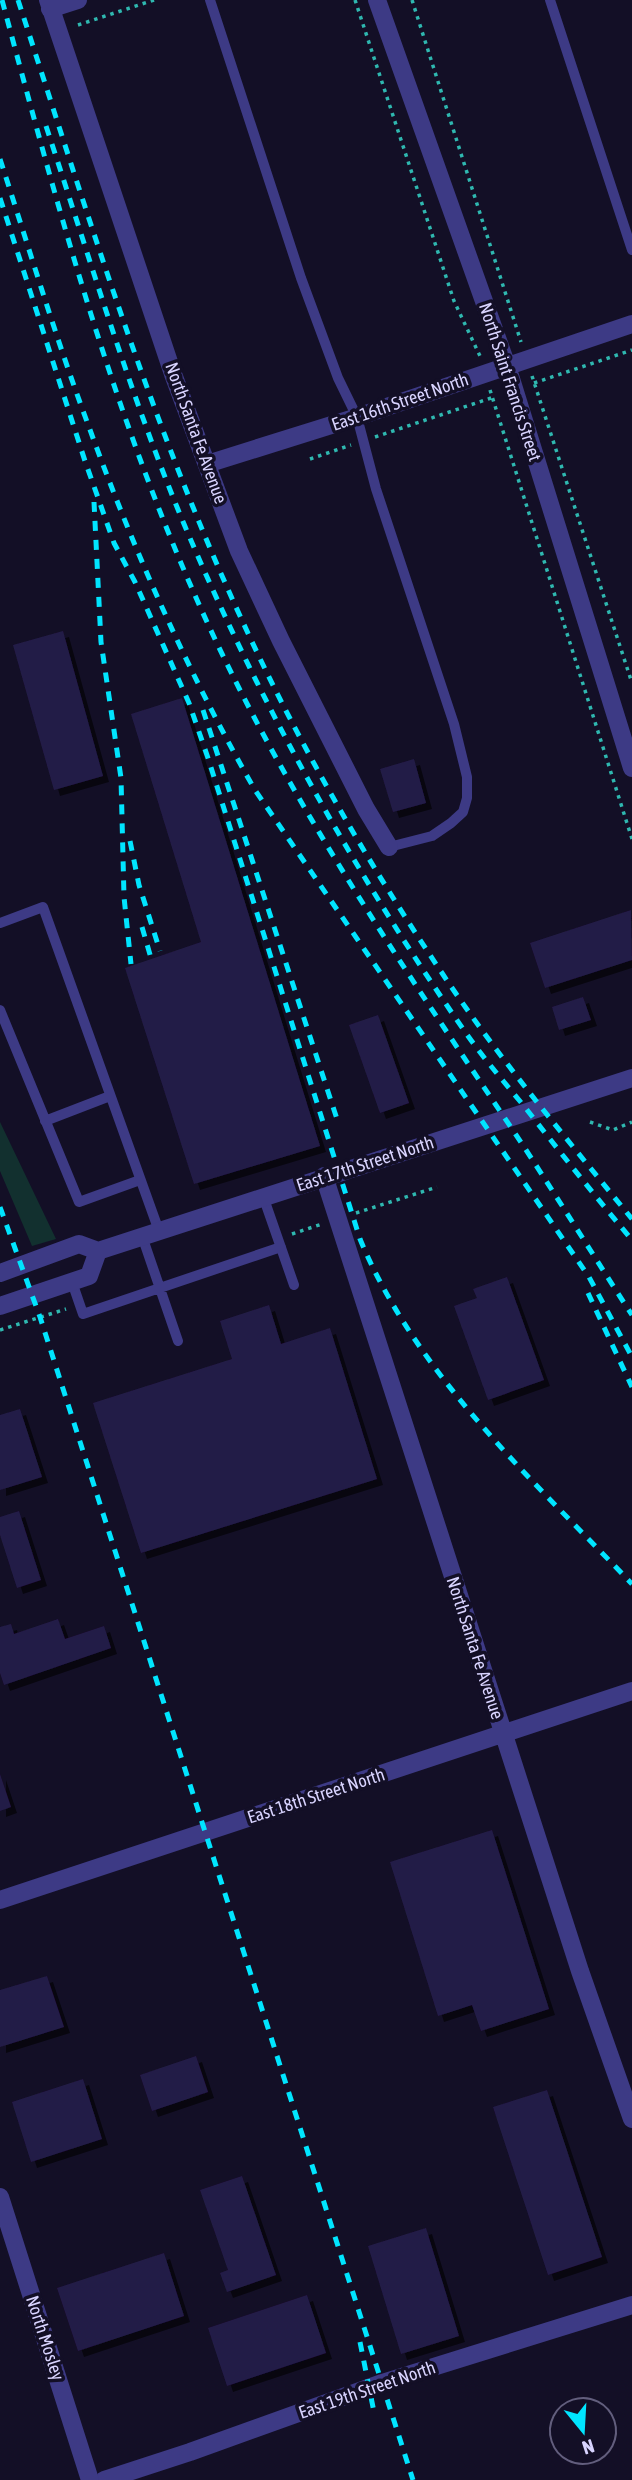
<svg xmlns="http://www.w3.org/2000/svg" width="632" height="2480" viewBox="0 0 632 2480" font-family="'Asap Condensed',sans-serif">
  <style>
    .green { fill: #12302f }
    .building { fill: #241b47; filter: url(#shadow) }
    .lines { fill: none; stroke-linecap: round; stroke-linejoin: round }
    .path { stroke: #2fb8b0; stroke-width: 3.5; stroke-dasharray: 3.5 5; stroke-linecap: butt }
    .service { stroke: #3d3a85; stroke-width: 10 }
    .minor { stroke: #3d3a85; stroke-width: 18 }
    .tertiary { stroke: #3d3a85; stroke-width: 18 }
    .rail { stroke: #00e5ff; stroke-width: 5; stroke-dasharray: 10 9; stroke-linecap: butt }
    .labels { text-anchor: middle; stroke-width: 7; stroke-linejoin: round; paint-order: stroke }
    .street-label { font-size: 18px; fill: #d9d4ff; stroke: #130f26 }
  </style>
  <defs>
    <filter id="shadow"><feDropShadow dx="6" dy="6" stdDeviation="0" flood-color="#0009"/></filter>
  </defs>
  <rect width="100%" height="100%" fill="#130f26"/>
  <path class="green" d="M0,1122L56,1239L32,1246L0,1171Z"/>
  <path class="building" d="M63,631L103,776L54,790L13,645Z
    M182,698L320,1146L194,1184L125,968L201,942L131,714Z
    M414,759L426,803L393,812L380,769Z
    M631,910L632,960L545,988L530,943Z
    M583,997L591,1020L559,1030L552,1007Z
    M378,1015L409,1103L380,1113L349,1025Z
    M507,1277L544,1380L488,1400L454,1306L477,1298L473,1289Z
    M269,1305L281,1344L330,1328L377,1479L141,1553L93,1403L232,1359L220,1321Z
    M20,1409L42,1477L0,1490V1415Z
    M19,1511L41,1580L17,1588L0,1535V1517Z
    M58,1619L65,1639L104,1626L111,1648L4,1685L0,1673V1627L11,1624L14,1634Z
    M0,1774L11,1807L0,1811Z
    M492,1830L549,2009L481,2031L472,2005L438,2016L390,1862Z
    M47,1976L64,2027L0,2047V1990Z
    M196,2056L208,2092L152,2111L140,2075Z
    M83,2079L102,2139L31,2162L12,2102Z
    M547,2090L602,2257L548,2275L493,2107Z
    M242,2176L276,2275L227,2292L220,2273L228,2270L200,2190Z
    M426,2228L459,2336L401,2354L368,2246Z
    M164,2253L184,2316L78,2351L57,2288Z
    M307,2295L326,2353L227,2386L208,2328Z"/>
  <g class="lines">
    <path class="path" d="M355,0L454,301L480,356
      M412,0L521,342
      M78,25L154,0
      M532,376L632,683
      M534,383L632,350
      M490,390L632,839
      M375,437L494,397
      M310,459L351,445
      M590,1122L613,1130L632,1122
      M356,1213L437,1187
      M292,1234L322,1224
      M0,1330L66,1309"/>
    <path class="service" d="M210,0L301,278L338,378L357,417L376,489L454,724L467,777V798L463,812L451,823L432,836L389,847
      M550,0L632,250
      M0,923L43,907L159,1231
      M0,1010L79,1202L140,1180
      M45,1121L110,1096
      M263,1196L294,1285
      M142,1236L178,1341
      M72,1282L83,1314L281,1247"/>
    <path class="minor" d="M48,0L173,374L239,551L281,641L366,809L389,847
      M377,0L507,366L632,768
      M50,9L78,0
      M207,464L357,417L632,324
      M324,1176L580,1971L632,2119
      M0,1900L632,1691
      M104,2480L190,2452L382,2383L632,2305"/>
    <path class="tertiary" d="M0,1273L79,1244L98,1251L632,1078
      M0,1306L89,1276L98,1251
      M0,2197L90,2480"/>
    <path class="rail" d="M2,0C60,216 118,433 214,637C294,807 399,961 504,1117C548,1182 589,1249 632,1315
      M18,0C86,208 149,419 241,618C297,741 366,860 442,973C499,1059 567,1139 632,1219
      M46,126C90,259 130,395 184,524C260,704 356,876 468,1036C485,1060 505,1083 524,1106C559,1151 595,1196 632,1240
      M0,159C29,248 56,339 89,427C134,551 189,675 255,790L589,1277L632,1357
      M0,198L85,461L114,543L135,582L189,703L208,758L360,1239C417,1376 532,1479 632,1584
      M94,502L101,642L121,778L124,897L131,964
      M203,710L337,1119
      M130,841L139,885L160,951
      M142,927L151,958
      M0,1207L40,1317L413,2480
      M588,1293L632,1387
      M360,2342L374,2412"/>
  </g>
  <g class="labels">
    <g class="street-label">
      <text transform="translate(510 382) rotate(72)" y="6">North Saint Francis Street</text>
      <text transform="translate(400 402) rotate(-19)" y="6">East 16th Street North</text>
      <text transform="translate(196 433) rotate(70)" y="6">North Santa Fe Avenue</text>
      <text transform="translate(365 1164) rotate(-18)" y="6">East 17th Street North</text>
      <text transform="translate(475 1648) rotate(72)" y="6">North Santa Fe Avenue</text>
      <text transform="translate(316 1796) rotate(-18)" y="6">East 18th Street North</text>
      <text transform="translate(45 2338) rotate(72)" y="6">North Mosley</text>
      <text transform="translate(367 2390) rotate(-19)" y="6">East 19th Street North</text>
    </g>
  </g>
  <g transform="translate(583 2431) rotate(162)"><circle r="33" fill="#130f26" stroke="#625e7d" stroke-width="2"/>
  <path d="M0-5L12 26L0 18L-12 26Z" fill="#00e5ff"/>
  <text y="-10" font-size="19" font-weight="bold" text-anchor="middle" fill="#d9d4ff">N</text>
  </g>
</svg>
